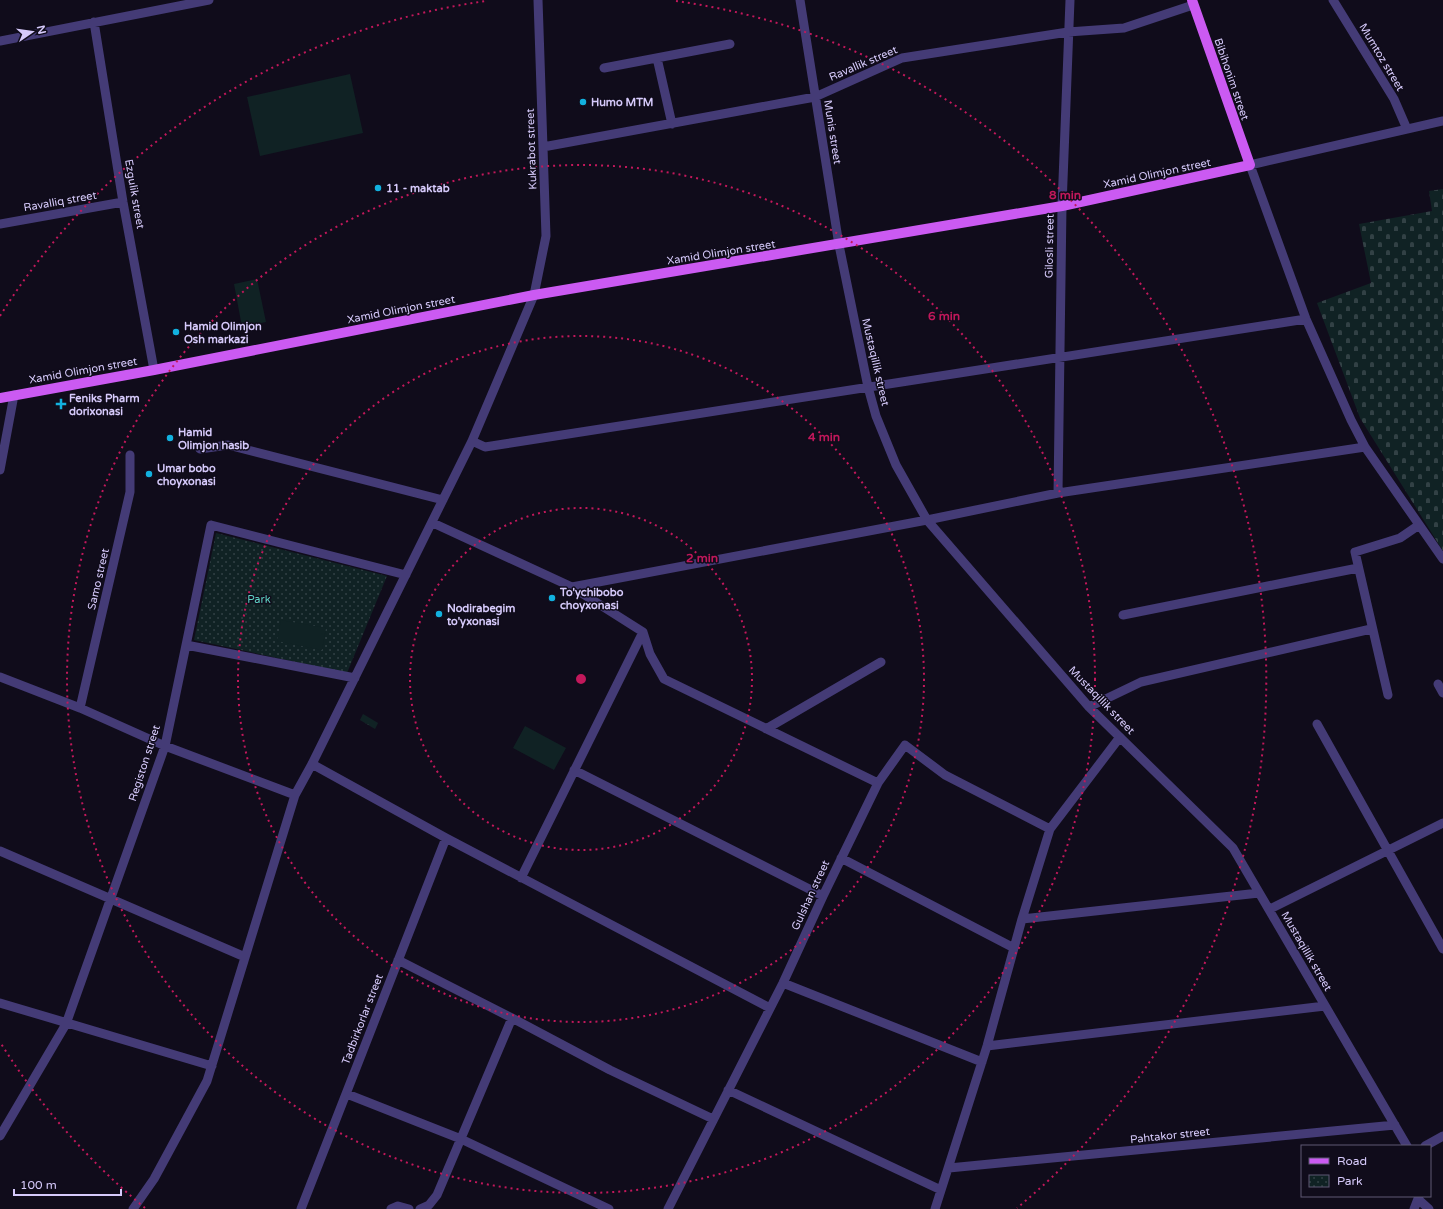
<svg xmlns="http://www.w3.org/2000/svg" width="1443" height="1209" viewBox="0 0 1443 1209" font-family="'Varela Round',sans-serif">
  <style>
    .grass { fill: url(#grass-tufts) }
    .cemetery { fill: url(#cemetery-stones) }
    .park { fill: url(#park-dots) }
    .pitch { fill: #102224 }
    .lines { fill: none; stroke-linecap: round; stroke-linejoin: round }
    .minor { stroke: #443b76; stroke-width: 9 }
    .major { stroke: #cb5af2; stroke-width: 10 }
    .ring { fill: none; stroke: #c2185b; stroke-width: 2; stroke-dasharray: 2 4 }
    .poi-dot { fill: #12b1df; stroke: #100c1b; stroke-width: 1.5 }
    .labels { text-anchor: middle; stroke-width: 3; stroke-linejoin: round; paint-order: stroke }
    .street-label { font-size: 11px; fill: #d6cafb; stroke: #100c1b }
    .poi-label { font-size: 11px; font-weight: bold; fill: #d6cafb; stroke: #100c1b; text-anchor: start }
    .park-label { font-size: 11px; fill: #5ed3c4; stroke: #100c1b }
    .centre { fill: #c2185b; stroke: #100c1b; stroke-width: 2 }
    .ring-label { font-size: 12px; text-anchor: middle; font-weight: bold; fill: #c2185b; stroke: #100c1b; stroke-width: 3; stroke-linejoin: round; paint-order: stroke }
  </style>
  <defs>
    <pattern id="grass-tufts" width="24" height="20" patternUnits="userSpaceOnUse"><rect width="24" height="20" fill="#102224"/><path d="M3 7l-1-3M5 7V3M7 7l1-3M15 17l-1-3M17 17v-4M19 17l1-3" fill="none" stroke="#324145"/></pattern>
    <pattern id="cemetery-stones" width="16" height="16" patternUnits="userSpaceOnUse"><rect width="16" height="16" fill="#102224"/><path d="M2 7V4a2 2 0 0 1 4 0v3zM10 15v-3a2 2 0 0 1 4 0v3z" fill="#324145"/></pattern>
    <pattern id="park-dots" width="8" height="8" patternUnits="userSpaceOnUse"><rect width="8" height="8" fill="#102224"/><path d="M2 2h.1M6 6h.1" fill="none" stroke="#324145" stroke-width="1.8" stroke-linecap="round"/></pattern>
  </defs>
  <rect width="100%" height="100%" fill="#100c1b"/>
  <path class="grass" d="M363,714L378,723L375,729L360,720Z"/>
  <path class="cemetery" d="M1443,189V551L1360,418L1317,303L1371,283L1359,224L1432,211L1429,191Z"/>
  <path class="park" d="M216,533L387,576L347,673L194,640Z"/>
  <path class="pitch" d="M350,74L363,133L260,156L247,97Z
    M257,279L266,322L242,327L234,284Z
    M281,620L326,628L322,650L277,641Z
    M525,726L566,748L554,770L513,748Z"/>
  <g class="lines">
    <path class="minor" d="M800,0L839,245L868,387L876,416L896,465L927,520L1089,707L1233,848L1407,1146
      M1333,0L1394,99L1407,129
      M94,22L123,202L154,370
      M0,41L209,0
      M657,58L672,124
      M604,68L730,44
      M1443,121L1250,165L1306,319L1351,420L1365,447L1443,559
      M543,147L815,97L902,58L1068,32L1124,28L1193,5
      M0,224L123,202
      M472,441L485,447L1306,319
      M200,449L228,445L443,500
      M0,470L14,395
      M1058,493L1062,206L1070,0
      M433,523L572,587L927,520L1058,493L1365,447
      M572,587L643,632L650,654L664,679L878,783
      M1123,615L1358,568
      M186,645L355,678
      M0,677L80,708L165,746L295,795
      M1438,684L1443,693
      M1388,695L1355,552L1400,538L1419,525
      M1089,707L1141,682L1371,629
      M80,708L130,492V455
      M1317,724L1443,949
      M766,729L881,662
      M312,764L446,838L770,1008
      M574,770L823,896
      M0,851L245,957
      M841,858L1014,948
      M521,878L643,632
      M1270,909L1443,823
      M1022,919L1259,893
      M398,960L512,1018L610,1070L713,1119
      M783,983L982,1062
      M0,1003L212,1066
      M987,1046L1325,1006
      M728,1090L941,1190
      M347,1094L461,1139L609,1209
      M0,1136L66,1024L165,746L211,525L406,575
      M1425,1146L1443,1136
      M949,1168L1395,1125
      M1418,1199L1429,1209
      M133,1209L154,1179L207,1081L295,795L312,764L472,441L534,295L546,236L538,0
      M301,1209L446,838
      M391,1209L398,1206L409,1209
      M420,1209L429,1205L437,1195L512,1018
      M668,1209L783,983L823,896L878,783L905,745L945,775L1050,829
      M935,1209L987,1046L1022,919L1050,829L1120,737
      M1414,1209L1419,1196"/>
    <path class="major" d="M0,398L154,370L534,295L1062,206L1250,165L1192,0"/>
  </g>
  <g class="ring">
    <circle cx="581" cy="679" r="171"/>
    <circle cx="581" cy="679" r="343"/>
    <circle cx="581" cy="679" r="514"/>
    <path d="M145 1208A685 685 0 0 1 0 1042M0 316A685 685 0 0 1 486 1M676 1A685 685 0 0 1 1017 1208"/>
  </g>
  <g class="poi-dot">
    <circle cx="583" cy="102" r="4"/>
    <circle cx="378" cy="188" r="4"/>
    <circle cx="176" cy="332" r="4"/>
    <path d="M59 398h4v4h4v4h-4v4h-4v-4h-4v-4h4z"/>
    <circle cx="170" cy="438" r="4"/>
    <circle cx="149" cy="474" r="4"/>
    <circle cx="552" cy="598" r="4"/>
    <circle cx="439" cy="614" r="4"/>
  </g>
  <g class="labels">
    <g class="street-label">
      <text transform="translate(1382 57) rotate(59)" y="4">Mumtoz street</text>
      <text transform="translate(863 63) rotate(-23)" y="4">Ravallik street</text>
      <text transform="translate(1232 79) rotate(71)" y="4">Bibihonim street</text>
      <text transform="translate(833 132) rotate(81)" y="4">Munis street</text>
      <text transform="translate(531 149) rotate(-92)" y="4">Kukrabot street</text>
      <text transform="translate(1157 173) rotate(-12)" y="4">Xamid Olimjon street</text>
      <text transform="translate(135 194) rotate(80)" y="4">Ezgulik street</text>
      <text transform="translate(60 201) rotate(-10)" y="4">Ravalliq street</text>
      <text transform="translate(1049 246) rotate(-89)" y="4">Gilosli street</text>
      <text transform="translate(721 252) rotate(-9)" y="4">Xamid Olimjon street</text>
      <text transform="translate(401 309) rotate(-11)" y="4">Xamid Olimjon street</text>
      <text transform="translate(876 362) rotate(77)" y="4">Mustaqillik street</text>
      <text transform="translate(83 370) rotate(-10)" y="4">Xamid Olimjon street</text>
      <text transform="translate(98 579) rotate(-77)" y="4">Samo street</text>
      <text transform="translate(1102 700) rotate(46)" y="4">Mustaqillik street</text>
      <text transform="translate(144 763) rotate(-72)" y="4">Registon street</text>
      <text transform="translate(810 895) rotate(-65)" y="4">Gulshan street</text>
      <text transform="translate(1307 951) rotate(60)" y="4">Mustaqillik street</text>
      <text transform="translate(362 1019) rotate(-69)" y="4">Tadbirkorlar street</text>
      <text transform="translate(1170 1135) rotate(-6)" y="4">Pahtakor street</text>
    </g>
    <g class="poi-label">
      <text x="591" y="106">Humo MTM</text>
      <text x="386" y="192">11 - maktab</text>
      <text x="184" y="330">Hamid Olimjon<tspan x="184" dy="13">Osh markazi</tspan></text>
      <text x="69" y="402">Feniks Pharm<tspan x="69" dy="13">dorixonasi</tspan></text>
      <text x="178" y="436">Hamid<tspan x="178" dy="13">Olimjon hasib</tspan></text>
      <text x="157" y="472">Umar bobo<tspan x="157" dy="13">choyxonasi</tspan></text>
      <text x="560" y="596">To'ychibobo<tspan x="560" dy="13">choyxonasi</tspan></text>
      <text x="447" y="612">Nodirabegim<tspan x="447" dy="13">to'yxonasi</tspan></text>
    </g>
    <g class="park-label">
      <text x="259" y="603">Park</text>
    </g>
  </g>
  <circle cx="581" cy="679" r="6" class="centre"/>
  <g class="ring-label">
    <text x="1065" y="199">8 min</text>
    <text x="944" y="320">6 min</text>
    <text x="824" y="441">4 min</text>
    <text x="702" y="562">2 min</text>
  </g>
  <rect x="1301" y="1145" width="130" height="52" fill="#100c1b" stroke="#5f5875"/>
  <rect x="1309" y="1158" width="20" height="6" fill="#cb5af2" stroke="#5f5875"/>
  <text x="1337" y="1165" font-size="12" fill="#d6cafb">Road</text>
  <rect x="1309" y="1175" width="20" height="12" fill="url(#park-dots)" stroke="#5f5875"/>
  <text x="1337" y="1185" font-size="12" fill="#d6cafb">Park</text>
  <g transform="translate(32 32) rotate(77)" stroke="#100c1b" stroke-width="3" paint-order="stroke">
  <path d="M0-3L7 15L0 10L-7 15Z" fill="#d6cafb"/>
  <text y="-6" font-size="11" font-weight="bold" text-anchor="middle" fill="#d6cafb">N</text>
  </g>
  <path d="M14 1189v6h107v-6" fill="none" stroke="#d6cafb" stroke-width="2"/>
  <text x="20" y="1189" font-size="12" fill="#d6cafb" stroke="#100c1b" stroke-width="3" paint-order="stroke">100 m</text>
</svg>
